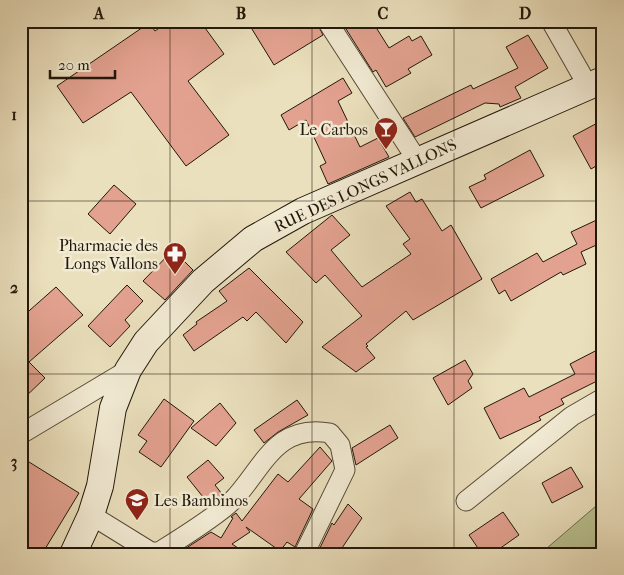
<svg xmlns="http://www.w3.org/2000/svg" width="624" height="575" viewBox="0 0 624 575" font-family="'IM FELL French Canon',serif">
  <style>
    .green { fill: #b9c290; stroke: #6d6c4d }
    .building { fill: #e3a290; stroke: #21170a }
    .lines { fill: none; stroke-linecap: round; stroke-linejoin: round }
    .street-casing { stroke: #544937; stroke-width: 21 }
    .secondary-casing { stroke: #21170a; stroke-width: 28 }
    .street { stroke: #f2ebd4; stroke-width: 19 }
    .secondary { stroke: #f2ebd4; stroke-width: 26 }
    .grid { fill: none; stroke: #21170a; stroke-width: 1; stroke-opacity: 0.55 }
    .labels { text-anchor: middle; stroke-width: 5; stroke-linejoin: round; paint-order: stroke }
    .poi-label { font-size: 16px; fill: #21170a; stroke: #f2ebd4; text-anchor: end }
    .street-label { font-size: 16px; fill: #21170a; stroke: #f2ebd4 }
    .neatline { fill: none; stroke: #21170a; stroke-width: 2 }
    .grid-label { font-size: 16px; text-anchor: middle; font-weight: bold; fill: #21170a }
  </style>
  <rect width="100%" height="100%" fill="#ebe0bd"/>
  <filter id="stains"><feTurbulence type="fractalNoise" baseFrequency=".004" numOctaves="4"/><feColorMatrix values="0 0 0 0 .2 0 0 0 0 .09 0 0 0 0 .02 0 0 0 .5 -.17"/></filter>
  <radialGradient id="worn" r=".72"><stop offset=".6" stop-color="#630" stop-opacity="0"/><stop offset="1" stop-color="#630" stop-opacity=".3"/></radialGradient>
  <path class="green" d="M603,500V554H540Z"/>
  <path class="building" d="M169,21H200L224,54L188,81L229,135L186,166L131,92L83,123L57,86L149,23L155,31Z
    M247,21H316L323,35L274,65Z
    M341,21H372L389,48L409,36L412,41L421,36L432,55L408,69L411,73L386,87L376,70L373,72Z
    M528,35L548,68L515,87L521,98L500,107L499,104L485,103L415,137L403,118L471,85L473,89L518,68L506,47Z
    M343,78L352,93L338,101L360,147L378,138L389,157L328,184L320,166L326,163L306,120L289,130L281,115Z
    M603,120V162L591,169L573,136Z
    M530,150L544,176L481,208L469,187L486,179L484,175Z
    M114,185L136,204L110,234L88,214Z
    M410,192L416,202L422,199L442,231L451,225L482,279L413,320L406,311L366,344L368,346L366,347L375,358L356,372L322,347L362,316L325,275L316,283L286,252L332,215L350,235L331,250L362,287L411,254L403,244L410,239L386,206Z
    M603,217V242L581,252L586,264L563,275L561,272L511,301L505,290L499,294L491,279L537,253L543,262L577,244L571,232Z
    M173,250L193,270L165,300L143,281Z
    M249,268L303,322L286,343L256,312L247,321L243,317L194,351L183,335L197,324L196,322L227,301L219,291Z
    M127,285L143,301L125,320L130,326L110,347L88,326Z
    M56,287L83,315L29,362L45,378L21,401V318Z
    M603,347V378L561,399L564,404L539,417L541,420L500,439L484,408L524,388L529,397L575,374L570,364Z
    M465,360L473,374L468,381L472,388L448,405L433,378Z
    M164,399L194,421L161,467L139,452L147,441L138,435Z
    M297,400L308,415L278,432L264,443L254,430Z
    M220,403L236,423L216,446L191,428Z
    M390,425L398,438L356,465L352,448Z
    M320,447L332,461L299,499L313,509L295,547L287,542L280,551L246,527L250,532L232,544L247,554H177L211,532L221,538L233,518L231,517L236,513L242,521L278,474L288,482Z
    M21,457L79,493L42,554H21Z
    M208,460L224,478L215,485L222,494L212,503L203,497L187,477Z
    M571,467L583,487L552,503L542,483Z
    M348,504L362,518L338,554H317L332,523L334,525Z
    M503,512L519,535L492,554H482L469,535Z"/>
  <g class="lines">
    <g class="street-casing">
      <path id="street" d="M327,21L417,160
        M551,21L588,86
        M21,434L128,370
        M466,501L572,416L603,398
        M91,515L151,552H159C178,540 217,516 232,501C263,469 275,423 330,433L340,445L345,470L304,554"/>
    </g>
    <g class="secondary-casing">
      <path id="secondary" d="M73,554L91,515L100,486L113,408L128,370L146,342L203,281L253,239L303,211L603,80"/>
    </g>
    <use href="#street" class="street"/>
    <use href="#secondary" class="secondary"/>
  </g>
  <path class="grid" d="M170,21V554M312,21V554M454,21V554M21,201H603M21,374H603"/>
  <defs>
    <g id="bar-pin" transform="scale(1.25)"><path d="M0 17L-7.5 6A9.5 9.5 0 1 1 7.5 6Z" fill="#8f2418" stroke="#f2ebd4"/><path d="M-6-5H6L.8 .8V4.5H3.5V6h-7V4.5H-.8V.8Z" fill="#fff"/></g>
    <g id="pharmacy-pin" transform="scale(1.25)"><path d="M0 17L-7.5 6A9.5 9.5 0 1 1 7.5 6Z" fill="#8f2418" stroke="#f2ebd4"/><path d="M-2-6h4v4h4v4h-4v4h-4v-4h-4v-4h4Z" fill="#fff"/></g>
    <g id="school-pin" transform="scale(1.25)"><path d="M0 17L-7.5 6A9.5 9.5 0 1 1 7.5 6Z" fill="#8f2418" stroke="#f2ebd4"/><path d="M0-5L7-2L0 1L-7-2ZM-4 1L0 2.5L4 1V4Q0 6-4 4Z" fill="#fff"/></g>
  </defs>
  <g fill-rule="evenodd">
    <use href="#bar-pin" x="386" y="129"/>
    <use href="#pharmacy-pin" x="175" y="254"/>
    <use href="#school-pin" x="137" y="500"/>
  </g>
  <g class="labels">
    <g class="poi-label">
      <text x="368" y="135">Le Carbos</text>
      <text x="158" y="251">Pharmacie des<tspan x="158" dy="18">Longs Vallons</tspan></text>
      <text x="154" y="506" text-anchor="start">Les Bambinos</text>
    </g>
    <g class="street-label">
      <text transform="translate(365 185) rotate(-25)" y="6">RUE DES LONGS VALLONS</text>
    </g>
  </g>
  <rect width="624" height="575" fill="none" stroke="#ebe0bd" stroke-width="55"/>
  <path d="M50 70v8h65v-8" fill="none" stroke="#21170a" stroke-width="2.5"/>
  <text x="58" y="70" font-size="15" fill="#21170a" stroke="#f2ebd4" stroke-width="4" paint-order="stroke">20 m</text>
  <rect x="28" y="28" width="568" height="520" class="neatline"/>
  <g class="grid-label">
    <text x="99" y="19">A</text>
    <text x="241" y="19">B</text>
    <text x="383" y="19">C</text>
    <text x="525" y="19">D</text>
    <text x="14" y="120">1</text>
    <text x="14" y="293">2</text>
    <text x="14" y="467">3</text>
  </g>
  <rect width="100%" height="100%" filter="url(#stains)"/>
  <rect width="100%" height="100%" fill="url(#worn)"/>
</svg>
